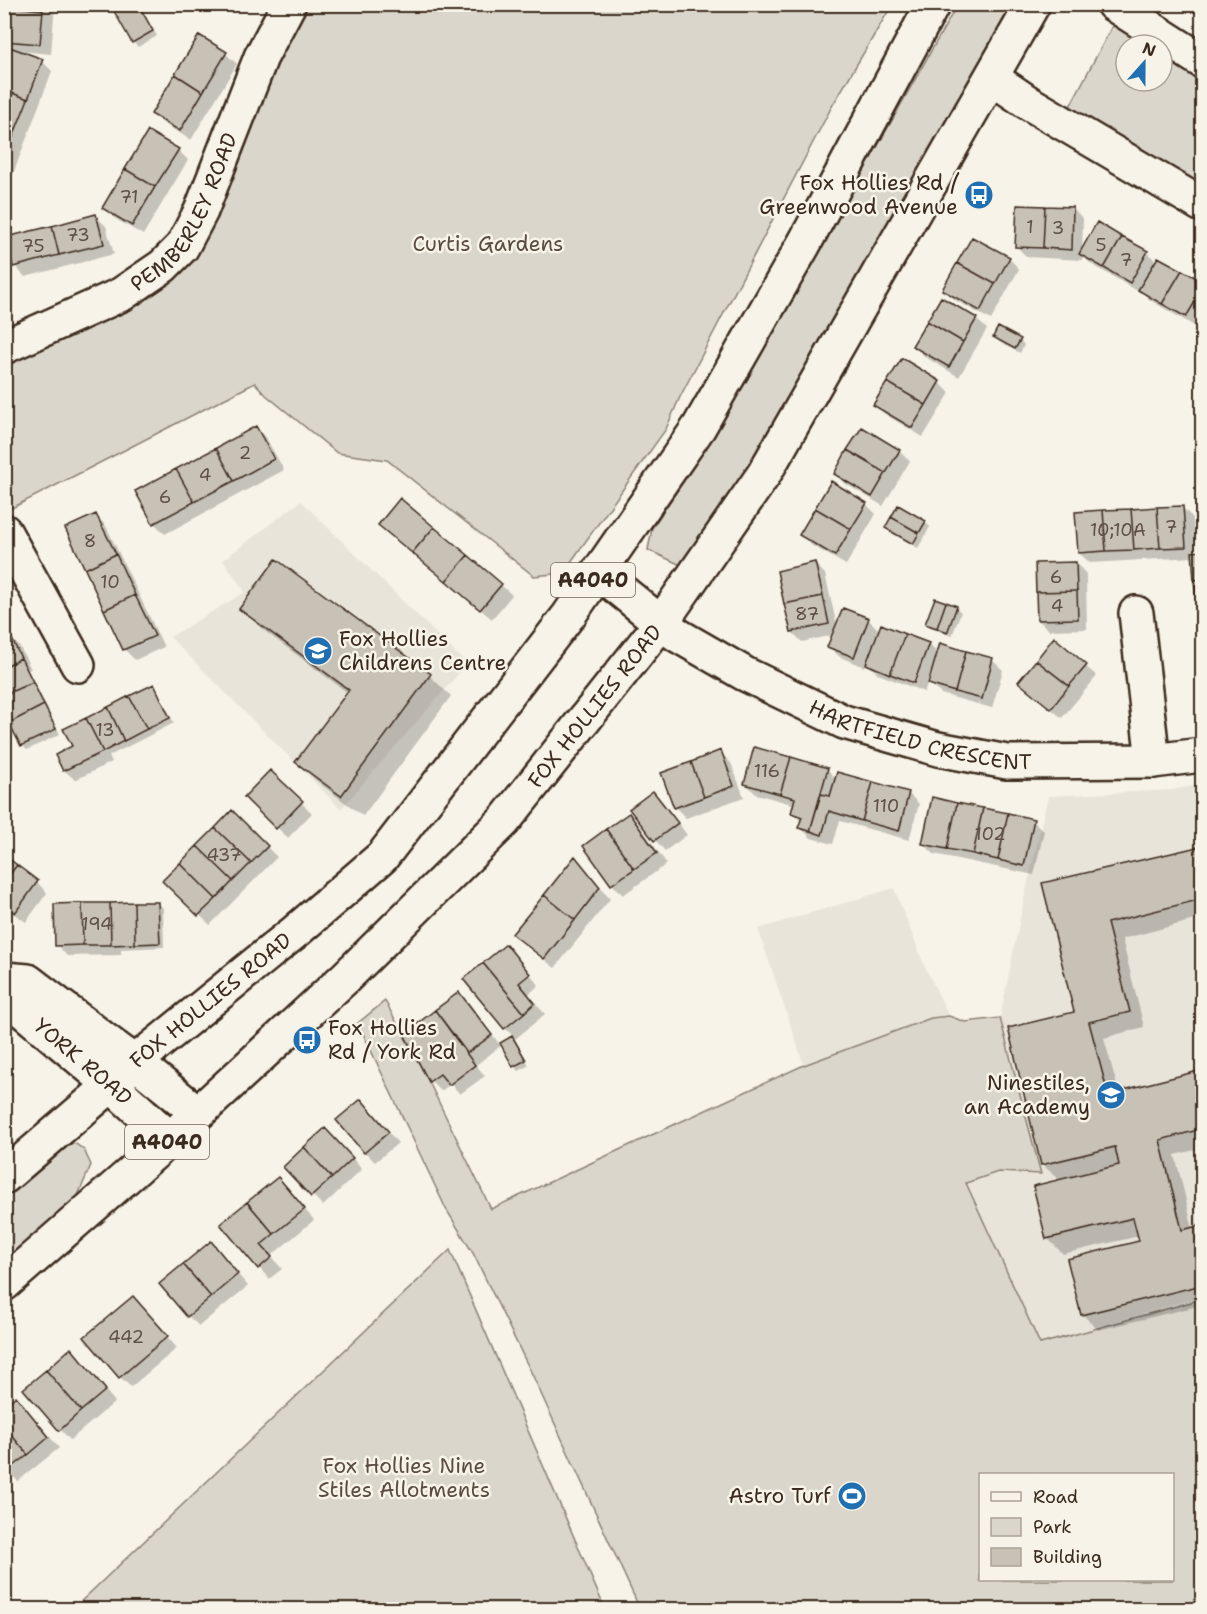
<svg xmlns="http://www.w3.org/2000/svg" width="1207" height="1614" viewBox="0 0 1207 1614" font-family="'Shantell Sans',sans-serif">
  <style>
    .built { fill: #e9e4d9 }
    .green { fill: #dbd6cb; stroke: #8b8074; stroke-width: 1.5; fill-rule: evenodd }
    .shadow { fill: #0003 }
    .building { fill: #c8c1b6; stroke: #3b2a1e; stroke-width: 1.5 }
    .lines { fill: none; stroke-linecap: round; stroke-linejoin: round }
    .minor-casing { stroke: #3b2a1e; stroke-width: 38 }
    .major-casing { stroke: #3b2a1e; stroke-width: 38 }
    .minor { stroke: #f7f3e8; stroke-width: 33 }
    .major { stroke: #f7f3e8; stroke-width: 33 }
    .labels { text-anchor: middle; stroke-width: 5; stroke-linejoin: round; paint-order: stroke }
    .number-label { font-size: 18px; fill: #5e5044 }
    .shield { fill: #f7f3e8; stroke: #73665b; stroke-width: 1.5 }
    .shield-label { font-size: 20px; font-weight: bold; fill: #3b2a1e }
    .poi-label { font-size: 21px; fill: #3b2a1e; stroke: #f7f3e8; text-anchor: end }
    .street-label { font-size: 21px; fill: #3b2a1e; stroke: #f7f3e8 }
    .park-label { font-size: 21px; fill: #5b4c41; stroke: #f7f3e8 }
  </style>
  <rect width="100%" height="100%" fill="#f7f3e8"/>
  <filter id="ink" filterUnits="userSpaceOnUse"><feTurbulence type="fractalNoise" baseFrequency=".0167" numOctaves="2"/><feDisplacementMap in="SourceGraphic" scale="12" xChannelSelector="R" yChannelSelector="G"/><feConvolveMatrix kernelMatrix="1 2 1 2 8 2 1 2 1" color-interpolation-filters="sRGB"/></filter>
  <g filter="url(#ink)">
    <path class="built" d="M301,501L467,664L341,809L170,637L245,592L223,560Z
      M1202,784V1296L1040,1344L966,1182L998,1172L1041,1173L1000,1018L1024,899L1048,796L1173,790Z
      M894,888L925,967L949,1016L931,1018L804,1065L758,929Z"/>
    <path class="green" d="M300,5H892L831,108L680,397L666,429L563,573L534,576L387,460L337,453L266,395L255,383L12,508L4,492V359L145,293Z
      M957,5H1014L746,473L681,565L648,550L652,528L715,435Z
      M1116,19L1157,45H1126V81H1162V48L1202,74V188L1068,110Z
      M385,1001L429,1082L491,1209L804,1065L931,1018L949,1016L965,1022L1000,1018L1041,1174L998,1172L966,1183L1040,1344L1202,1299V1609H640L532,1374L473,1253L446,1209L358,1023ZM980,1474H1172V1580H980Z
      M69,1144H76L84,1150L91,1165L76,1200L5,1265V1198Z
      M450,1250L605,1609H73Z"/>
    <path class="shadow" d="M4,4H55L51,54L20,51L42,61L52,71L7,190L4,189Z
      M111,4H139L157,36L138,47L133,42Z
      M199,37L226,54L237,64L191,140L164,124L153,114Z
      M178,150L188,160L143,235L114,218L104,207Z
      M1073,208L1083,219L1082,251L1147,252L1157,262L1159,259L1202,283V330L1197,325L1196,327L1150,300L1141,291V293L1091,264L1082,255V260L1027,257L1017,247Z
      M95,216L106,226L114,254L25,277L15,266Z
      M1009,258L1019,269L991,320L955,300L944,289Z
      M4,279L9,296L4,297Z
      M976,319L987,329L959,377L925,357L914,346Z
      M995,337L1020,340L1024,345L1020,353L999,342Z
      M939,382L950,393L923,437L886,415L875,405Z
      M256,428L266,438L284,470L165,534L154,523Z
      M899,451L910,461L883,506L846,484L836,474Z
      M866,504L876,514L846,565L811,545L801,534Z
      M898,507L925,522L930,527L918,548L891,533L886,528Z
      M1182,507L1193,518L1195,553H1202V611L1198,606L1194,557L1090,563L1079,553Z
      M96,515L106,526L164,647L135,660L125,650L67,529Z
      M390,535L501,585L512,595L492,619Z
      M276,562L430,676L451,696L363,816L318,782L297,762L348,693L262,629L241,609Z
      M1076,563L1086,574L1087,629L1049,630L1038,620Z
      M815,564L825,574L837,626L868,619L880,631L882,626L929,644L938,654L992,660L1003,670L992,708L941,694L928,682L924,692L878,674L866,662L864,667L840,657L829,647L833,635L802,642L792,632Z
      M956,608L961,612L952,636L931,628L927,623Z
      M10,637L20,647L31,669L28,670L60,734L27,750L22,745Z
      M1054,640L1097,676L1062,718L1031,692Z
      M1202,656V667L1198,662Z
      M153,686L158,691L174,723L109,756L112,762L75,780L64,770L74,747Z
      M720,752L731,763L744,797L686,818L676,808L663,774Z
      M827,769L836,779L838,773L909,794L919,804L909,840L840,821L833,844L811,838L800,827L802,822L792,813L795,805L756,794L745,783Z
      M270,772L312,813L288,838L246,797Z
      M653,793L664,804L687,835L665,851L655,840L631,810Z
      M232,812L277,857L210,925L164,881Z
      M629,815L640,826L667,864L623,895L612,884L585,846Z
      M1033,821L1044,831L1034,875L934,854L923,843Z
      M1202,847V918L1122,939L1144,1027L1104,1038L1119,1093L1202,1071V1148L1175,1155L1193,1229L1202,1226V1305L1098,1330L1082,1314L1140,1242L1139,1236L1063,1254L1047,1238L1060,1181L1042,1164L1076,1013L1044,884Z
      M4,857L37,882L47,893L26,922L4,907Z
      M575,858L610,899L555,968L525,944L514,934Z
      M158,903L163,908L164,947L121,949V955L67,956L57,945Z
      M516,957L539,985L528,995L545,1014L514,1040L529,1065L519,1071L514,1066L502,1045L476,1065L485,1076L460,1094L451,1084L441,1091L431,1081L406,1034L459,994L470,1004L500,1045L514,1037L505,1028Z
      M371,1112L398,1143L375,1162L365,1152Z
      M336,1140L362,1169L323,1206L285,1167Z
      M278,1179L314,1220L271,1256L282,1269L269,1279L222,1225Z
      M211,1243L248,1286L199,1326L188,1316Z
      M133,1298L177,1348L131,1387L120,1377Z
      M81,1361L115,1402L70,1440L60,1429Z
      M16,1398L27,1409L59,1448L18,1481L7,1471Z"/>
    <path class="building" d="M4,4H44L43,10L4,6Z
      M110,4H138L153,31L132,43Z
      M4,6L43,10L40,44L4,41Z
      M199,35L227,52L203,92L175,74Z
      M4,45L43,59L28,99L4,90Z
      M175,74L203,92L180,131L151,114Z
      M4,90L28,99L16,129L4,125Z
      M4,125L16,129L6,157H4Z
      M148,131L179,149L155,187L125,169Z
      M125,169L155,187L132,226L102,208Z
      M1017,205L1045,206L1043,248L1015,247Z
      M1045,206L1073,207L1072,250L1043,248Z
      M96,214L104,244L59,255L52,226Z
      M1097,222L1122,237L1104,268L1079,254Z
      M52,226L59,255L13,267L6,237Z
      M972,237L1010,257L995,284L957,263Z
      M1122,237L1148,251L1130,283L1104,268Z
      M1158,257L1182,270L1162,304L1138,290Z
      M957,263L995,284L980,311L942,290Z
      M1182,270L1202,281V290L1186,317L1162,304Z
      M941,297L977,318L963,342L927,321Z
      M927,321L963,342L949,367L912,346Z
      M998,327L1021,339L1015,349L993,337Z
      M902,358L940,381L926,405L887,382Z
      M887,382L926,405L912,428L873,405Z
      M256,426L274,459L234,481L216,448Z
      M862,427L900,450L886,473L847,450Z
      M216,448L234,481L194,502L176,469Z
      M847,450L886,473L872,497L834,474Z
      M176,469L194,502L153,524L135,491Z
      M831,481L867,503L851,529L815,508Z
      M400,498L434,527L412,553L378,525Z
      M898,505L926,521L919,533L891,517Z
      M1183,506L1186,547L1160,548L1157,507Z
      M1157,507L1160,548L1134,550L1131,509Z
      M815,508L851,529L835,556L799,535Z
      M1131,509L1134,550L1106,551L1103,510Z
      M1103,510L1106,551L1078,553L1075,512Z
      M96,514L116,554L85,569L65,528Z
      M891,517L919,533L913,544L885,528Z
      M434,527L468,555L446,581L412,553Z
      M1202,551V579L1194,580L1192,552Z
      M116,554L135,595L104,610L85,569Z
      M468,555L502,584L480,610L446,581Z
      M276,559L431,674L341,796L295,762L349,690L239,609Z
      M815,562L823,596L784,604L777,571Z
      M1076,562L1077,591L1036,592L1035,563Z
      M1202,579V607H1197L1194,580Z
      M1077,591L1078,619L1037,620L1036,592Z
      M135,595L155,636L123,650L104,610Z
      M823,596L829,624L791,632L784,604Z
      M935,598L946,602L937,628L925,624Z
      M946,602L957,606L947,633L937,628Z
      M843,608L869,618L854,657L827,647Z
      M881,624L905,634L890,674L866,664Z
      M905,634L929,643L914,683L890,674Z
      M10,635L21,658L4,667V637Z
      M1054,637L1087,665L1069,686L1036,660Z
      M940,643L966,651L955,692L928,684Z
      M966,651L993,658L982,699L955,692Z
      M21,658L33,682L4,695V667Z
      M1036,660L1069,686L1051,709L1018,682Z
      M33,682L44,705L9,723L4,714V695Z
      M154,684L170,718L147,729L129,696Z
      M129,696L147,729L124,741L108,707Z
      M44,705L56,729L21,746L9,723Z
      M108,707L124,741L103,752L86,718Z
      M86,718L103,752L63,771L55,755L72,746L63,729Z
      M754,747L791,757L780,794L744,784Z
      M721,750L734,786L704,797L691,762Z
      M791,757L828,768L810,831L798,828L802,817L791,813L795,798L780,794Z
      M691,762L704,797L674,808L661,773Z
      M270,770L303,801L276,829L244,797Z
      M837,772L873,782L862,821L829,811L822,835L810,831L821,794L830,796Z
      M873,782L909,792L899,831L862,821Z
      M653,791L678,823L654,841L629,809Z
      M932,797L957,803L947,849L922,844Z
      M957,803L983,808L973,854L947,849Z
      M983,808L1008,813L998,860L973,854Z
      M232,810L268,846L251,863L215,828Z
      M629,813L657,853L634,869L606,829Z
      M1008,813L1034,819L1024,866L998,860Z
      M215,828L251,863L233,881L197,846Z
      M606,829L634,869L611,885L583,846Z
      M197,846L233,881L216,899L180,863Z
      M1202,846V899L1107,923L1130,1012L1089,1022L1108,1094L1202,1070V1129L1160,1140L1182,1230L1202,1225V1285L1081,1315L1067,1259L1139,1241L1133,1218L1046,1239L1033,1186L1119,1165L1115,1147L1041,1165L1008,1028L1074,1012L1042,883Z
      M4,855L17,865L4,882Z
      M575,856L600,887L575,920L544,895Z
      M180,863L216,899L198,916L162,881Z
      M17,865L38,881L15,913L4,906V882Z
      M544,895L575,920L544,959L512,934Z
      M134,902H158L160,943L135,944Z
      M134,902L135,944L111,945L110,903Z
      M82,903L83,945L55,946L54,904Z
      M82,903H110L111,945H83Z
      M506,944L530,974L519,983L535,1003L524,1013L483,963Z
      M483,963L524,1013L504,1029L463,979Z
      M459,992L492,1035L467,1053L435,1010Z
      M435,1010L475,1065L449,1085L440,1074L429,1082L404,1034Z
      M512,1036L526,1060L513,1067L500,1043Z
      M361,1099L389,1132L364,1153L336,1120Z
      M325,1128L353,1158L332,1178L304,1147Z
      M304,1147L332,1178L311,1197L283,1167Z
      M278,1177L305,1209L274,1234L247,1202Z
      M247,1202L274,1234L261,1245L272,1257L258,1269L220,1224Z
      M211,1241L238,1274L211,1297L183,1264Z
      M183,1264L211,1297L187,1317L159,1284Z
      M133,1296L168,1336L119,1378L84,1337Z
      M71,1348L106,1390L81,1411L46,1370Z
      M46,1370L81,1411L59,1431L23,1389Z
      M16,1396L49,1437L28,1455L4,1426V1406Z
      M4,1426L28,1455L6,1472L4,1470Z"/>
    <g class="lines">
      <g class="minor-casing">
        <g id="minor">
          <path d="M1113,4L1202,61"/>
          <path d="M992,78L1029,103L1202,205"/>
          <path id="s1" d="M4,347L122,294L163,266L182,247L201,211L261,57L289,4"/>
          <path d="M4,531L78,665"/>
          <path d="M1136,613L1153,761"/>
          <path id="s2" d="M661,623L679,636L745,674L844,722L938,749L1007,762L1153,761L1202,755"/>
          <path d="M4,979L28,981L109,1043L135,1062L198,1113"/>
          <path id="s3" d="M6,979L10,1000L111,1085L170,1139"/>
        </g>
      </g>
      <g class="major-casing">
        <g id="major">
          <path d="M598,572L661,623"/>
          <path id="s4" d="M4,1177L111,1085L135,1062L296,931L382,857L569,615L699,427L804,244L933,4"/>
          <path id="s5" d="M4,1284L170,1139L345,978L504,821L661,623L764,474L1033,4"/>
        </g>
      </g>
      <use href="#minor" class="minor"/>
      <use href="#major" class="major"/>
    </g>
  </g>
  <defs>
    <g id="bus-disc" transform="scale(1.5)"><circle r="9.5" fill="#1f6fb2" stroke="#f7f3e8"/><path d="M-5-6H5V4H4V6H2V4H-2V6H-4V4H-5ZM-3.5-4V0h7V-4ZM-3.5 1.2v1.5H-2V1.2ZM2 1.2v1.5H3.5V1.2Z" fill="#fff"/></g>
    <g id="school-disc" transform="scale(1.5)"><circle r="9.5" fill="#1f6fb2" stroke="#f7f3e8"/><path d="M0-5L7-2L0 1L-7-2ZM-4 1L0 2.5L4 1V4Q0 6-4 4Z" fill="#fff"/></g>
    <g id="stadium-disc" transform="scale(1.5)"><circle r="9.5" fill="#1f6fb2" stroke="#f7f3e8"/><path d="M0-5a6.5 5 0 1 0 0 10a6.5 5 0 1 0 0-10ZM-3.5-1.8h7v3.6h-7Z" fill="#fff"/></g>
  </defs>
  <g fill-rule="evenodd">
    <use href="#bus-disc" x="979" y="195"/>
    <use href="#school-disc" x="318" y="651"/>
    <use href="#bus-disc" x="307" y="1040"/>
    <use href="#school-disc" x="1111" y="1095"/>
    <use href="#stadium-disc" x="852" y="1496"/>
  </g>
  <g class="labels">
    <g class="number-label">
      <text x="129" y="203">71</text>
      <text x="1030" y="233">1</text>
      <text x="1058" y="234">3</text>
      <text x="78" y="241">73</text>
      <text x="1101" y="251">5</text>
      <text x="33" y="252">75</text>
      <text x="1126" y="266">7</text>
      <text x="245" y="459">2</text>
      <text x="205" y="481">4</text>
      <text x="165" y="503">6</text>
      <text x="1171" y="533">7</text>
      <text x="1118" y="536">10;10A</text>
      <text x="90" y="547">8</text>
      <text x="1056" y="583">6</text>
      <text x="110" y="588">10</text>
      <text x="1057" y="612">4</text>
      <text x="807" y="620">87</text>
      <text x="105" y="736">13</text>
      <text x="767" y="777">116</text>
      <text x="886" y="812">110</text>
      <text x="990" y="840">102</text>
      <text x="224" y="861">437</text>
      <text x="97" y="930">194</text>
      <text x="126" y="1343">442</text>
    </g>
    <g class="shield">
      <rect x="551" y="563" width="84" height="34" rx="4.5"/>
      <rect x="125" y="1125" width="84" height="34" rx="4.5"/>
    </g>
    <g class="shield-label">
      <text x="593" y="587">A4040</text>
      <text x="167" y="1149">A4040</text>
    </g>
    <g class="poi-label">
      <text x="958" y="190">Fox Hollies Rd /<tspan x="958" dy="24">Greenwood Avenue</tspan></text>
      <text x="339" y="646" text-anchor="start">Fox Hollies<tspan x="339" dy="24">Childrens Centre</tspan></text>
      <text x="328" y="1035" text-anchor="start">Fox Hollies<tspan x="328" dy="24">Rd / York Rd</tspan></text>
      <text x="1090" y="1090">Ninestiles,<tspan x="1090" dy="24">an Academy</tspan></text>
      <text x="831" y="1503">Astro Turf</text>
    </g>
    <g class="street-label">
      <text dy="7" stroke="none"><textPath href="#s1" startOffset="236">PEMBERLEY ROAD</textPath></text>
      <text dy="7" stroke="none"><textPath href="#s5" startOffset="828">FOX HOLLIES ROAD</textPath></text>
      <text dy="7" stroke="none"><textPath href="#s2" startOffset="286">HARTFIELD CRESCENT</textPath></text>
      <text dy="7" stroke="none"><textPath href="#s4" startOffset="272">FOX HOLLIES ROAD</textPath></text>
      <text dy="7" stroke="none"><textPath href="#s3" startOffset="117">YORK ROAD</textPath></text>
    </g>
    <g class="park-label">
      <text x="488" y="251">Curtis Gardens</text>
      <text x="404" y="1473">Fox Hollies Nine<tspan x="404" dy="24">Stiles Allotments</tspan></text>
    </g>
  </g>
  <rect width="1207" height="1614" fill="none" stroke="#f7f3e8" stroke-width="24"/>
  <rect x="12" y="12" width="1183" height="1590" fill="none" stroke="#3b2a1e" stroke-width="2" filter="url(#ink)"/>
  <rect x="979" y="1473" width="195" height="108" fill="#f7f3e8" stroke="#aca397" stroke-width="1.5"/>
  <rect x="991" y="1492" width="30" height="9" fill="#f7f3e8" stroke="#aca397" stroke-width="1.5"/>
  <text x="1033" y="1503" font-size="18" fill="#3b2a1e">Road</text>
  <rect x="991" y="1518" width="30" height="18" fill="#dbd6cb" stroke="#aca397" stroke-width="1.5"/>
  <text x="1033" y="1533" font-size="18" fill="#3b2a1e">Park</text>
  <rect x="991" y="1548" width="30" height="18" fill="#c8c1b6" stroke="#aca397" stroke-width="1.5"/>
  <text x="1033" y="1563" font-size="18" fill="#3b2a1e">Building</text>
  <g transform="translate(1144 63) rotate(21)"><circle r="28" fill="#f7f3e8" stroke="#aca397" stroke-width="1.5"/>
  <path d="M0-4.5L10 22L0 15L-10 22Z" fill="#1f6fb2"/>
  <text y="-9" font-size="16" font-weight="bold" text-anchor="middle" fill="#3b2a1e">N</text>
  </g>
</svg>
